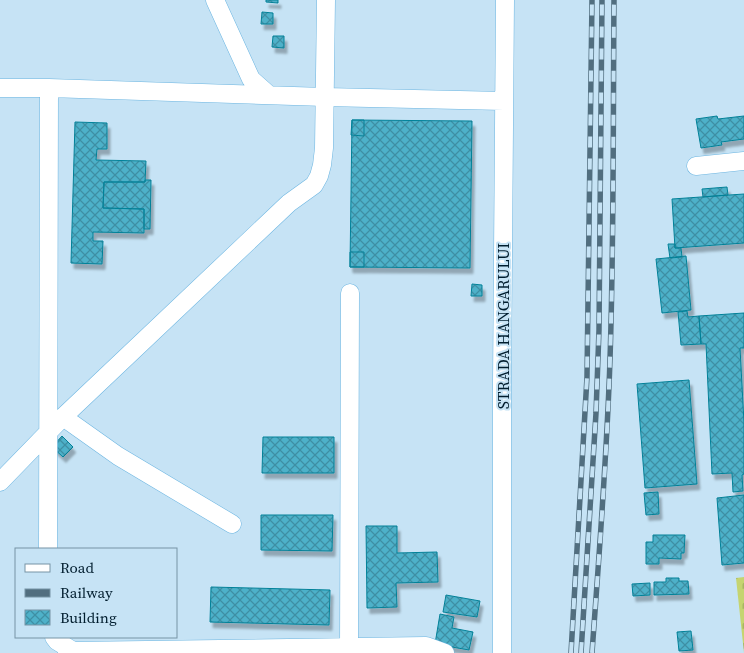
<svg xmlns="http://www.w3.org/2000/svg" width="744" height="653" viewBox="0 0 744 653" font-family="'Source Serif 4',serif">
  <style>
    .cemetery { fill: url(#cemetery-stones) }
    .building { fill: url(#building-cross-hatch); stroke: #048198; filter: url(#shadow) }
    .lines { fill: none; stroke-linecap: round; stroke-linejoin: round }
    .minor-casing { stroke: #6bb5e1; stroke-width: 19 }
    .minor { stroke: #fff; stroke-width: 18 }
    .rail-casing { stroke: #516e7f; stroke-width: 5.5 }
    .rail { stroke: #c6e3f5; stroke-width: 4; stroke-dasharray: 11; stroke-linecap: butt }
    .labels { text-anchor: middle; stroke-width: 4; stroke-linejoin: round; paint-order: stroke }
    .street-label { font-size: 16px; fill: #001d2e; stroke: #c6e3f5 }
  </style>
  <defs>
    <pattern id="cemetery-stones" width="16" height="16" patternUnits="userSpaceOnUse" patternTransform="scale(1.25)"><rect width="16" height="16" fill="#c5d470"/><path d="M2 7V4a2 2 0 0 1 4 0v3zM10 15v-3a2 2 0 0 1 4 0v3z" fill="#a7b661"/></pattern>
    <pattern id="building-cross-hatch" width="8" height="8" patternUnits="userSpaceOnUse" patternTransform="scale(1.25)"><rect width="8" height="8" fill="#4eb1c9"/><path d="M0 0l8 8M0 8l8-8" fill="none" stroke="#3e8fa4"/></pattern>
    <filter id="shadow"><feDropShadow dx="3" dy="5.5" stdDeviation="1" flood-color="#0004"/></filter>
  </defs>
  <rect width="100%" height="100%" fill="#c6e3f5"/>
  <path class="cemetery" d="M744,577V653L736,578Z"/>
  <path class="building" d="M266,0H278V3L266,2Z
    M262,12L273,13V24H261Z
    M273,36H284V48L272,47Z
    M717,116L718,119L744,116V139L721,142L722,145L701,148L696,119Z
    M352,120L472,121L470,268L350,267Z
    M352,120H364V136L351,135Z
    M75,122L107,123V149H97L96,160L146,161L145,182H104L103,208L144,209V233L93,232V241H103L102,264L71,263Z
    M145,180H151L150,229H144V209L103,208L104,182H145Z
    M727,187L728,195L703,197L702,189Z
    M744,194V243L675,248L672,199Z
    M668,244H675V248H681L682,257L670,258Z
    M350,252H364V267H350Z
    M686,256L691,310L662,313L656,259Z
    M472,284L482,285V296H471Z
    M687,311L688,317L699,316L701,344L681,345L678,312Z
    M744,313V348H740L744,423V474L742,475L743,491L733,492L732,473L712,474L706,344H701L699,316Z
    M689,380L697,484L645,488L637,384Z
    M62,436L73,447L63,457L52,447Z
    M263,437H334V473H262Z
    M658,492L659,514L646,515L644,493Z
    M744,495V563L722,565L717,498Z
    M261,515H333L332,551L261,550Z
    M366,526H397V553L437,552L438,582L396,583L397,607L367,608Z
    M653,535H685L684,553H681V559L659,558V564H646V542H653Z
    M666,578H679V581H688L689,594L654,595V582H666Z
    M650,583V595L633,596L632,584Z
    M211,587L330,590L329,625L210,622Z
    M446,595L480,601L477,617L443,612Z
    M440,614L454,617L452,628L473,632L469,650L435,644Z
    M691,631L693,650L679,651L677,632Z"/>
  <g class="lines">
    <g class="minor-casing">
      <path id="minor" d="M215,0L251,79L269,95
        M0,88H49L325,97L504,101
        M696,166L744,161
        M63,417L118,456L232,524
        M0,482L63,417L289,203L314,185L319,176L322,165L324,148L326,0
        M48,549L49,88
        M54,637L57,641L73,651
        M67,653L73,651L426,646L445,653
        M349,653L350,293
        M502,653V383L505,0"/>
    </g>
    <use href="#minor" class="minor"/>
    <g class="rail-casing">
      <path id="rail" d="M571,653L587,377L592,0
        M581,653L596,413L599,330L602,0
        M592,653C599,555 607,457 610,359C614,239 613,120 614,0"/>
    </g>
    <use href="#rail" class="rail"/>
  </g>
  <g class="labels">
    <g class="street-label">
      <text transform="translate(503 326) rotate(-90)" y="6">STRADA HANGARULUI</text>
    </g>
  </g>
  <rect x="15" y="548" width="162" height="90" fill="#c6e3f5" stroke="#7794a5"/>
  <rect x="25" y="564" width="25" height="8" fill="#ffffff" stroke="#7794a5"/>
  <text x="60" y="573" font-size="15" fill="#001d2e">Road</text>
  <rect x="25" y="589" width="25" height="8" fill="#516e7f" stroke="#7794a5"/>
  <text x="60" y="598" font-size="15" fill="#001d2e">Railway</text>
  <rect x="25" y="610" width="25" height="15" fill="url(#building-cross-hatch)" stroke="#7794a5"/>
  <text x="60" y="623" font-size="15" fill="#001d2e">Building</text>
</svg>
